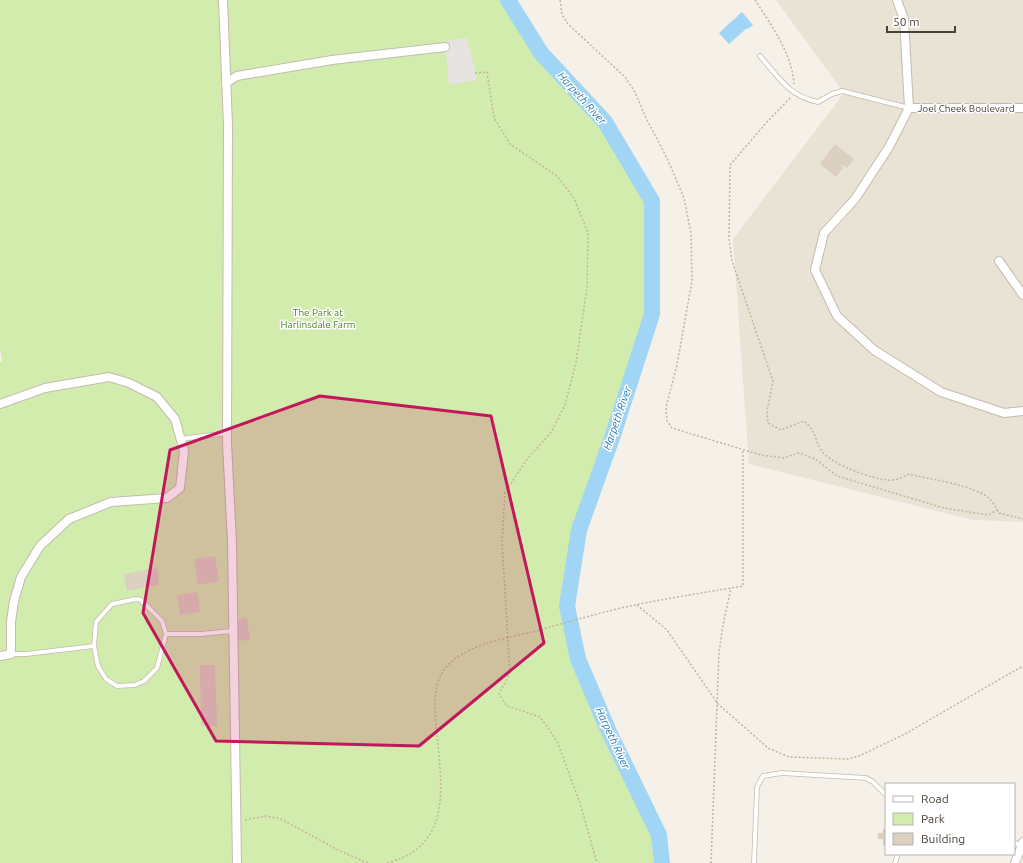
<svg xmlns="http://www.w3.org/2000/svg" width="1023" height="863" viewBox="0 0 1023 863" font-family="Ubuntu,sans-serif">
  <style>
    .residential { fill: #e9e3d6 }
    .green { fill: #d2ecae }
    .parking { fill: #e6e3e0 }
    .water { fill: #a1d5f5 }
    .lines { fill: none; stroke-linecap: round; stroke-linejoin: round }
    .river { stroke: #a1d5f5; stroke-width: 16 }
    .building { fill: #dbcfc0 }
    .lane-casing { stroke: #c4bbad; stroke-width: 5.5 }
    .street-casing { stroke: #c4bbad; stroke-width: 10 }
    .path { stroke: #c4b49a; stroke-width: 1.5; stroke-dasharray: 2 2; stroke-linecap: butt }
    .lane { stroke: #fff; stroke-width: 4 }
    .street { stroke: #fff; stroke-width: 8 }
    .marked { fill: #c2185b; fill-opacity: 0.2; stroke: #c2185b; stroke-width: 3; stroke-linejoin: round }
    .labels { text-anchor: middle; stroke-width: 3; stroke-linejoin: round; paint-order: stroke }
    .street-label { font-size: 10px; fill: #494136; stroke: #fff }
    .park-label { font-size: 10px; fill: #498025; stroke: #fff }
    .water-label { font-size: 11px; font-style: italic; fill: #267bb4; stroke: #fff }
  </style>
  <rect width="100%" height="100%" fill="#f5f1e8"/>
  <path class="residential" d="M776,0H1023V522L973,520L749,464L733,239L844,93Z"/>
  <path class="green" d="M0,0H508L541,53L605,122L652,201V314L613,435L579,530L567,606L578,659L609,732L659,835L662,863H0V362L2,361L0,348Z"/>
  <path class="parking" d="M467,38L477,80L449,85L445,41Z"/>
  <path class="water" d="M742,12L753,25L748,29L747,28L729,44L719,33Z"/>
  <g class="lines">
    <path class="river" d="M508,0L541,53L605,122L652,201V314L613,435L579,530L567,606L578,659L609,732L659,835L662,863"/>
  </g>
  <path class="building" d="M835,144L854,159L847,168L843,165L841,166L843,168L836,177L820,164Z
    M215,556L219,581L198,585L194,559Z
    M157,568L159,585L127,591L124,574Z
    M197,592L200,612L180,615L177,595Z
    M247,618L250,640L238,641L235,620Z
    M200,665H215L217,726H201Z
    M884,828H886V845H883V839H878V833H882Z"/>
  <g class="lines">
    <g class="lane-casing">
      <path id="lane" d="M760,56C779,78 789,96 818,102L832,94L842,91L909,108
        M181,439L227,433
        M166,634L157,668L144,681L135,685L117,686L106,679L98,666L94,646L96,622L112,604L136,599L141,600L162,621L166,634H201L232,631
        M11,654H26L94,646
        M1014,842L1022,847
        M754,863L757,787L763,776L782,773L866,778L873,782L886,795
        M895,863L898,854"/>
    </g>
    <g class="street-casing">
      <path id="street" d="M223,0L228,125L227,443L232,542L237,863
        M897,0L904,19L909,108L889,147L855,199L824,233L815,270L837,316L874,350L941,392L1004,413L1023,411
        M226,83L237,76L332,60L445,47
        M909,108H1023
        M999,261L1023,295
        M0,404L45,388L109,377L129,383L157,397L175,419L184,451L180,488L167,498L111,502L69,519L40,546L21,577L14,601L11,622V654L0,656
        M1015,863L1023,842"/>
    </g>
    <path class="path" d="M560,0L562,15L568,24L625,77L635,92L646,118L667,158L684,198L691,233L692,281L677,365L666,407L667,421L672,428L761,455L783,458L799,453L815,459L837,476L944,508L988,515L997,510
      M755,0C771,25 792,53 794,84
      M475,73L487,72L494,118L510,144L558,177L574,198L588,233L587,287L576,363L565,405L552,431L528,458L505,492L502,542L510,673L499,694L507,706L540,717L557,741L580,803L597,863
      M790,98L767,122L730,165L729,239L732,261L773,381L767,411L768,423L781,430L804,421C816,431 814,438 821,450C830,464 872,479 888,480C896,481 903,477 909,474C933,480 961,483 983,494C990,497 995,506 999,513L1023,519
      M637,605L667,630L718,704L768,748L789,757L848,759L859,756L903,735L1023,666
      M245,820L266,816L281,819L340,851L368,863
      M387,863C457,845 440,779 436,724C434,703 433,680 449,664C471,643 508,638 536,631C564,623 592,615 621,608C661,599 702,593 743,586V449
      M711,863L719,653L723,625L731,588"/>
    <use href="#lane" class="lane"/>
    <use href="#street" class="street"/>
  </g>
  <path class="marked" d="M320,396L491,416L544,643L419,746L216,741L143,613L170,450Z"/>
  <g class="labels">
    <g class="street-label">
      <text x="966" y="112">Joel Cheek Boulevard</text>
    </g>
    <g class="park-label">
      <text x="318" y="316">The Park at<tspan x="318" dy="12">Harlinsdale Farm</tspan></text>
    </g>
    <g class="water-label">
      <text transform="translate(582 98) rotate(48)" y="4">Harpeth River</text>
      <text transform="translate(617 418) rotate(-71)" y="4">Harpeth River</text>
      <text transform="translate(613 738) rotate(65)" y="4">Harpeth River</text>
    </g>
  </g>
  <rect x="885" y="783" width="130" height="72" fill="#ffffff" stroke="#b6b3af"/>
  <rect x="893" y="796" width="20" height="6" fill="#ffffff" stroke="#b6b3af"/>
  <text x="921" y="803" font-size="12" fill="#494136">Road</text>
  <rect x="893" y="813" width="20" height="12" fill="#d2ecae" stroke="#b6b3af"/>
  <text x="921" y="823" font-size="12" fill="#494136">Park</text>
  <rect x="893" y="833" width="20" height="12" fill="#dbcfc0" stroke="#b6b3af"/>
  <text x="921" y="843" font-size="12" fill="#494136">Building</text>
  <path d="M887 26v6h68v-6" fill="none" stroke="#494136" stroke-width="2"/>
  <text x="893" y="26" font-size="12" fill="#494136" stroke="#ffffff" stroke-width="3" paint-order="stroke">50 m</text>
</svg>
